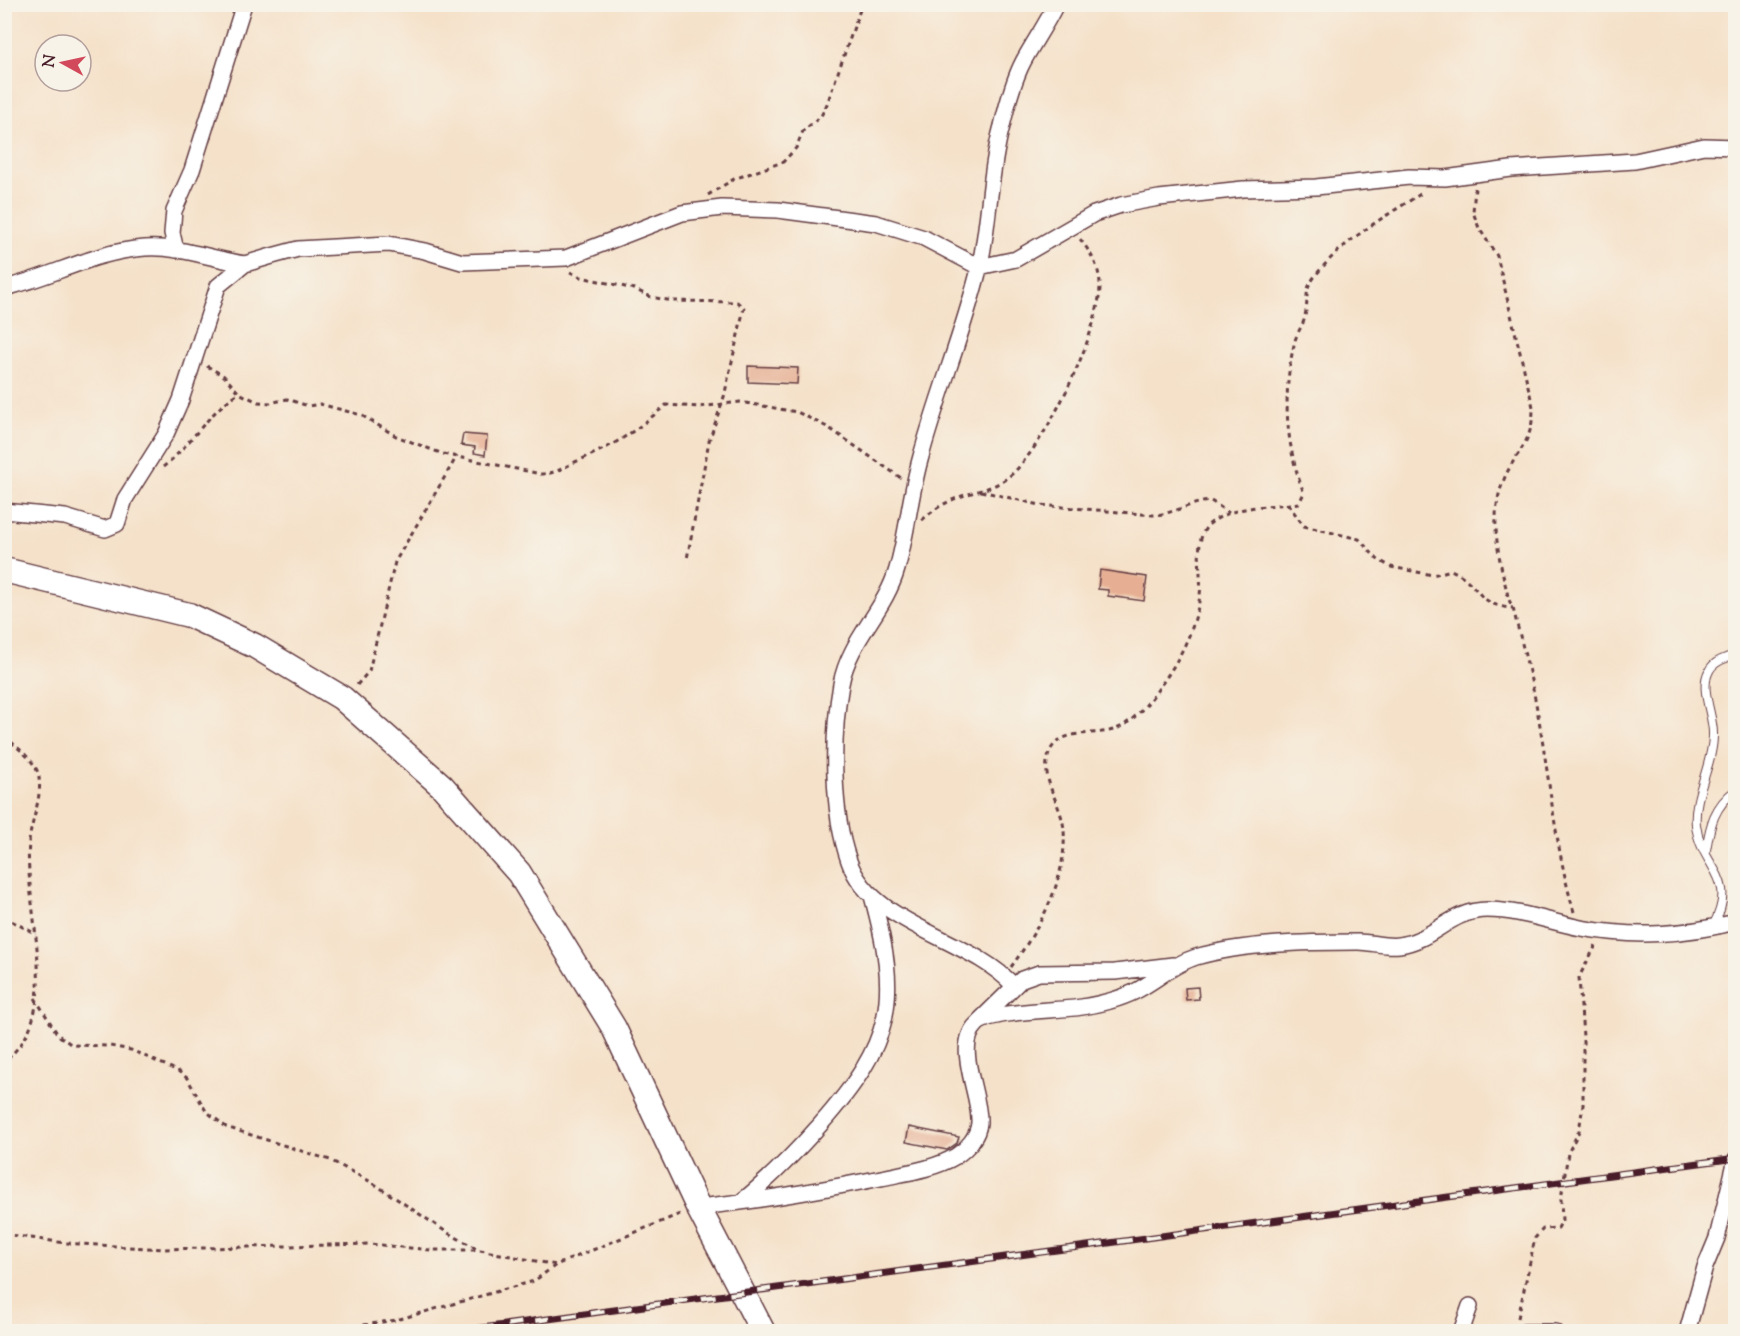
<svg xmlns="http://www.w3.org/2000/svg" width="1740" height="1336" viewBox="0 0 1740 1336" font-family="'Sorts Mill Goudy',serif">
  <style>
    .building { fill: #e6af93 }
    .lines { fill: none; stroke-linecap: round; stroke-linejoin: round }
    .service-casing { stroke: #643c43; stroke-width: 10 }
    .minor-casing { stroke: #643c43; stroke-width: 18 }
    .trunk-casing { stroke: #643c43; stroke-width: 27 }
    .path { stroke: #643c43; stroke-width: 3; stroke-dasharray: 4.5 4.5; stroke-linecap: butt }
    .service { stroke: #fff; stroke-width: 8 }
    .minor { stroke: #fff; stroke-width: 15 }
    .trunk { stroke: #fff; stroke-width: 24 }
    .rail-casing { stroke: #4a1f2b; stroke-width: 7 }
    .rail { stroke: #f7f3e8; stroke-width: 4.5; stroke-dasharray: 14; stroke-linecap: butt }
  </style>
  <rect width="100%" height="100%" fill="#f7f3e8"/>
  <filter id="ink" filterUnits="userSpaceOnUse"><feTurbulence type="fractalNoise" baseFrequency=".0167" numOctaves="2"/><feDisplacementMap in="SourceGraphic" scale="12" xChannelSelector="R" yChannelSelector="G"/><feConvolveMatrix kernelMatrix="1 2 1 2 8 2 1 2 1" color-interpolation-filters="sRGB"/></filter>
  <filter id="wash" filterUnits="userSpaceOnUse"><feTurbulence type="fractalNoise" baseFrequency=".008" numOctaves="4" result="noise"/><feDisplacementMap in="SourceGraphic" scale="24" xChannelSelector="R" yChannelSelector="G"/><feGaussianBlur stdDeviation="1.35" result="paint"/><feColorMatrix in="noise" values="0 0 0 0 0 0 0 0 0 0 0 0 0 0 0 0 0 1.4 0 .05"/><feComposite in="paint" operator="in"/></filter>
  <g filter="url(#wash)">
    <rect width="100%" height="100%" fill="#f5e1c9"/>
    <g id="blocks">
      <path class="building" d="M748,366L798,368L797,384L748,382Z
        M463,434L487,436L485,455L474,453L475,447L461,445Z
        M1100,570L1147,577L1144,601L1108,596V590L1098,589Z
        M1198,987L1199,999L1186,1000L1185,988Z
        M909,1127L959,1137L957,1143L947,1150L906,1142Z"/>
    </g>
  </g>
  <g filter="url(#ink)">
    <use href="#blocks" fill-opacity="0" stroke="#643c43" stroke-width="1.5"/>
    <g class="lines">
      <g class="service-casing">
        <path id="service" d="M1706,850C1710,825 1714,806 1736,790
          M1713,926C1740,876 1701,869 1696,825C1693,795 1713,765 1713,735C1714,716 1699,689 1709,671C1713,662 1726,657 1736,655"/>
      </g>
      <g class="minor-casing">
        <path id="minor" d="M176,250L172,233L174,211L192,170L244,4
          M4,288C52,277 96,251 145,248C180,246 212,259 245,264
          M4,511L65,517L105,529L117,524L125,499L166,434L181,400L218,286L245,264L272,256L298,249L389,244L425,251L462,262L566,258L682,213L722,208L778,210L876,223L924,238L979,267L1016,259L1094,214L1121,205L1159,198L1243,189L1316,187L1409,177L1445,178L1511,169L1635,161L1704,146L1736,147
          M1014,986C970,937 871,926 849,861C831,811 832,735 841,684C849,640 885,611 897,569C907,534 910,496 920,460C937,396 963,334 979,269C990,222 989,172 1002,126C1007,105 1013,81 1023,62C1033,43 1046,25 1056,4
          M981,1019L1022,979L1039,973L1115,972L1173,965
          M742,1201C771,1178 795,1153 820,1125C893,1042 901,1001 872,896
          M698,1207C759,1201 821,1190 881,1178C905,1173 935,1169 956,1156C967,1149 978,1136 979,1123C981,1095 953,1047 977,1024C992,1010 1059,1011 1082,1007C1100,1004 1118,1000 1134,992C1156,981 1173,964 1196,957C1244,943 1308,942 1358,942C1371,942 1386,947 1399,945C1433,941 1450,910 1487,910C1520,910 1550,922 1581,928C1635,938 1683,935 1736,922
          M1461,1332L1470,1306
          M1524,1332H1555
          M1687,1332L1705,1267L1717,1238L1736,1159"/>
      </g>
      <g class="trunk-casing">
        <path id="trunk" d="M4,570L189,615L255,646L342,698L442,786L519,873L614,1028L698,1207L763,1332"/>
      </g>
      <path class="path" d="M1475,188L1473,212L1479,228L1497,256L1533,407C1533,446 1515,450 1503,482C1488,519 1500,563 1509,600L1513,608C1520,637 1528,665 1534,694C1549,766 1553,840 1574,912
        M708,195L734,179L783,162L796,148L803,131L821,116L827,104L862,4
        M570,272L581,277L634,289L651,297L673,301L737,302L744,308L724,397L709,441L687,559
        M207,366L224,376L239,393L258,402L270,403L287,399L308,406L320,404L361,415L396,436L443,454L541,474C554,474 563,468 575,462C616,445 633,433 666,405L699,407L740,402L797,412L829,428L901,478
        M163,467C190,446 210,410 239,393
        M981,491L1040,505L1153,515C1174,514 1191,502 1211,501L1229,513
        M1288,504L1304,526L1359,539L1377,559L1391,567L1433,575L1451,570C1481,583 1475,606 1513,608
        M922,520C930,513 939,506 948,502C966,492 990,491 1007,478C1044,451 1101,330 1100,284C1099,266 1091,253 1080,239
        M357,685L369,671L395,562L457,456
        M4,736C15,746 33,758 38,773C44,794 31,821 29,842C24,900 55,984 25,1038C20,1047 11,1055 4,1063
        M4,917L36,934
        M1011,967C1040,927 1067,881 1064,830C1062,803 1038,779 1050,751C1061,727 1097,737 1116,729C1134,722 1150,701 1161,685C1180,659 1196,627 1200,595C1203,574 1191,536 1212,522C1238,504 1270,507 1299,503L1304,493C1285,445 1282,391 1295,341C1297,332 1304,324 1305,316C1310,293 1301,292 1320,270C1348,237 1386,216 1422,193
        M35,998L58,1035L72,1045L110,1046L131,1050L178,1071L187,1078L206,1111L226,1127L330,1160L373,1183L448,1233L478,1249
        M4,1234L65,1243L163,1249L370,1244L431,1250H480L556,1265
        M1518,1318L1535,1238L1543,1229L1558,1228L1562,1221L1561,1199L1568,1153L1579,1131L1583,1105V1037L1579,977L1596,945
        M158,1332C180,1326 205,1327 228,1332
        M319,1332L396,1320L534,1281L556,1265L680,1214"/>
      <use href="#service" class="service"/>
      <use href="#minor" class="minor"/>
      <use href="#trunk" class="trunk"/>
      <g class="rail-casing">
        <path id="rail" d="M452,1332L1736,1158"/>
      </g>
      <use href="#rail" class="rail"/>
    </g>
  </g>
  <rect width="1740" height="1336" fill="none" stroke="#f7f3e8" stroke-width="24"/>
  <g transform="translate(63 63) rotate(278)"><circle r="28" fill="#f7f3e8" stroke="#b29e9c" stroke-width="1.5"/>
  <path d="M0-4.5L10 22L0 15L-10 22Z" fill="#d1495b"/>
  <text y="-9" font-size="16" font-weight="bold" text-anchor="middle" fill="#4a1f2b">N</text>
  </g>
</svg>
